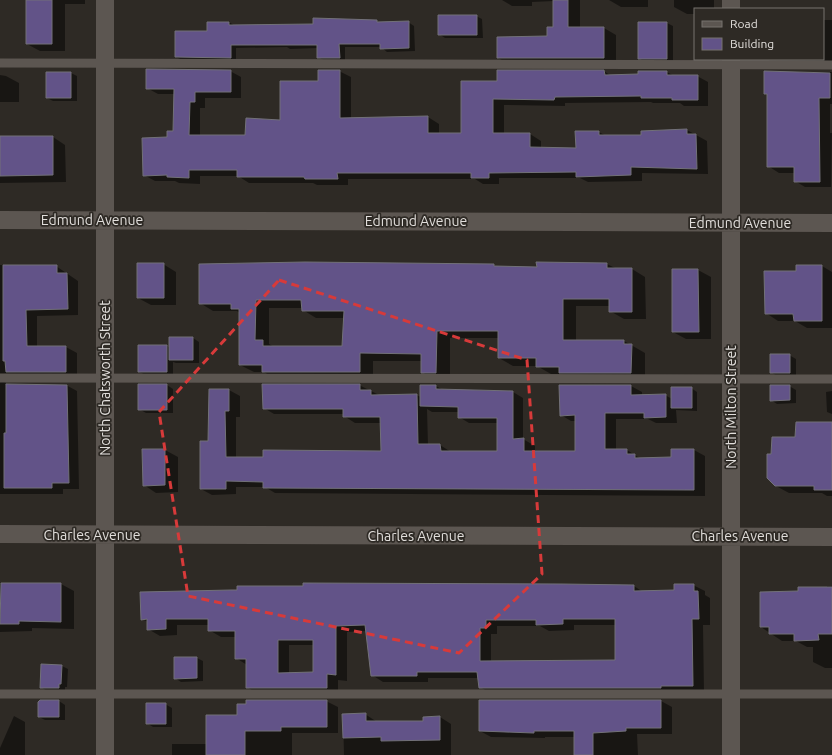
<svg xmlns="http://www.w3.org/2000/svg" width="832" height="755" viewBox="0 0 832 755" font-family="Ubuntu,sans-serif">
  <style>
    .shadow { fill: #0007; fill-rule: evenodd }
    .building { fill: #625388; stroke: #727178; fill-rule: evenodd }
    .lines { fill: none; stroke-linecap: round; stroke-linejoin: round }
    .lane { stroke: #5c5651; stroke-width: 9 }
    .street { stroke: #5c5651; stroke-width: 18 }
    .marked { fill: none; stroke: #d73a3a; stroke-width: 3; stroke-dasharray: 8 5; stroke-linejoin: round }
    .labels { text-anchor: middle; stroke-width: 3.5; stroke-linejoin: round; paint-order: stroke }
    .street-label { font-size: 14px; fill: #e1dedb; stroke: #2e2a25 }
  </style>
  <rect width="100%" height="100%" fill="#2e2a25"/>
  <path class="shadow" d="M27,0H85V4H65V51H40L27,44Z
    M502,0H580V28H604L616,35V65H511L498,58L548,37L554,28V1L532,2V6H512Z
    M609,0H648V7H621Z
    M674,0H714V9H695V14H687L674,7Z
    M476,16L482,19L483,38H445L439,34Z
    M823,20H832V65H776L767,59H823Z
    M376,21L381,23L408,22L414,26L415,51L387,52L381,47H345V61H325L318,57V48L290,49L287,47L236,48V61L182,60L176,57L208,32L229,22L235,26H283Z
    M667,23L673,26V62H645L639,58Z
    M230,71L241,77V98H205V108H200V136H246L281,121L319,82L339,71L351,77V119L428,117L439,124V134H462L498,82L604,71L611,76L639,75L667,72L674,76H697L708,82V106H684L680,103H653L651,102L565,103V106L504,105V134H530L541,141V149H577L599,132L606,136H642L687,130L707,141L708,174L642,173V181L588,182L580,178H499V184H483L475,179H348V185H317L313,183H249L238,176H200V184L179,183L175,181H155L144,175L174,132V94H158L147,88Z
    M765,72H832V104H830V133H832L831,187H805L795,181V173H779L768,166V95L765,94Z
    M71,73L77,76V101H53L47,98Z
    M0,75L6,76L19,83V102H0Z
    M0,137H53L65,145L66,182L0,183Z
    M163,264L176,272V305H151L138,298Z
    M607,264L617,269H632L645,277L646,319H624L610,311V306H576V341H624L645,353V380L551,374L537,366H513L499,358V338H450V380H435L422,372V361H373V380H277L264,372H254L240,365V313L237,311H213L200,303L494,265L497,267L538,268ZM269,308H303V310L316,318H345L343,347H274L269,344Z
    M0,265L56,266L78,281V315L37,316V347H66L77,353V378L6,381L5,385H66L77,391L79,489H63V494H0Z
    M822,266L832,272V328H807L795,321H778L766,313L797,272Z
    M698,270L711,277V339H686L673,332Z
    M170,338H193L199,342V363H176L173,362V375H146L139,372V346H167L170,348Z
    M789,355L796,359V376H777L771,372Z
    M139,385H167L173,389V413H146L139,409Z
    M359,385L379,395H416L421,397L436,386L443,390L513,392L523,398V439L535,446V452H576V421H571L561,415L631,386L642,392V396L665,395L672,399L691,388L697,392V411L676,410L677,423H656L648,419H616V450H627L641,459L672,458L694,450L705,456V496L275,493L265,487H236V494L212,495L201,489L209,442L210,390H229L240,396V417H236V458H264L382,452L381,423H355L344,416V414H274L264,408ZM427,409L432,412H459V417L469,423H498V452H451L440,445H428Z
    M789,386L796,390V403L777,404L771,400Z
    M832,391V414L827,412L826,392Z
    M832,423V496H827L822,493H789L776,486L772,455L796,438Z
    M165,450L178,457V492L156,493L144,485Z
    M0,584H61L74,591V629L32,628V631L0,632Z
    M693,585L705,591V595L710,598V625H703L704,692L492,694L480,687L479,678H428V682H383L372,675L367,631L347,632V681L338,680V694H258L247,687V665L236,658V637H221L209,630V625H177V635L160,636L148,629V622L142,619L634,586L643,592L675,591ZM574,625H616V661L491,662V634H497V626H540L549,631L574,630ZM289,645H314V673H289Z
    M827,586H832V668H825L813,662V647H807L796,641H782L761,627L799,592L827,588Z
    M197,658L203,661V681L181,682L175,678Z
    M62,666L68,669L67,687H65V691H47L41,687Z
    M59,701L65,705V720H45L39,717Z
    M326,701L338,707V733H292V755H172V744H207L238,716Z
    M661,701L672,707V734H637L638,755H575V737H545V738L491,737L480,731Z
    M165,704L172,708V727H153L147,723Z
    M365,714L377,722H424L440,717L451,724V755H344L343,715Z
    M14,716L25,722V755H0V748Z"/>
  <path class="building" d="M26,0H52V44H26Z
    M553,0H568V27H604V58H497V37L547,36V27H553Z
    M438,15H477V35H438Z
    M313,18L377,20V22L409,21V48L380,49V44H339L340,58H317V45H231V58L175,57V31H207V22H229V25L313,24Z
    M638,22H667V59H638Z
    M146,69L231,70V92H195V102H190L189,135H245L246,118L280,120V81H318V70H340V118L428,116V133H461V81H497V70H604L605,75L638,74V71H667V75H698V100H672V98H641V96L555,97L554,100L493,99V133H530V147L576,148L575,131H599V135H641V131L687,129V134H696L697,169L631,167V175L576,177V172L489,173V178H471V173H337L338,179H305L304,177H237V170H189V178L167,177V175L143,176L142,138L167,137V131H173L174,89H146Z
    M764,71L830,73V98H819L820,182H794V167H767V94H764Z
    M46,72H71V98H46Z
    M0,136H53V175L0,176Z
    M305,262L494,264V266L537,267L536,262L607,263V268H632V312H609V299H563V340H624V344H632L631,373H559V367H536V358H498V331H437L436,373H421V354L360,353V372H262V365H239V309H231V304H199V264ZM256,300H301L302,311H344L342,346H263V340H255Z
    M137,263H164V298H137Z
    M3,265H57V273H67L68,309L26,310L27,346H66V372H6L5,361H3Z
    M796,265H822V321H794L793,314H765L764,271H796Z
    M672,269H698L699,332H672Z
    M169,337H193V360H169Z
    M138,345H167V372H138Z
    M770,354H790V373H770Z
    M6,384L67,385L69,483H52V488H4V433H6Z
    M138,384H167V410H138Z
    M262,384H360V390H371V395L417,394L418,444H440L441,451H497V418H458V407L420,406V385H436V389L513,391V439L524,438V451H575V415L560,416L559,385H631V395L666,394V417L644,418V413H605V449H627V454H635V458L671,457V449H694V490L263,488V482L226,481V489H200V441H208L209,389H229V411H225L226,457H263V450L381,451L380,417H343V409H263Z
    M770,385H790V400L770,401Z
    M671,387H692V408H671Z
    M796,422H832V490H814V486H775L767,478V454H771L772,437H795Z
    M142,449H165V485L143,486Z
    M1,583H61V622L19,621V624H0Z
    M303,583L562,584L634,585V591L674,590V584H694V591H698L699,619H692L693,686H661V688H479L477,672H417V676H371L365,625L336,626V675L327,674V688H246V659H235V631H208V619H166V629L147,630V619L141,620L140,592L231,590H237V586H303ZM563,619H615V660L480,661V628H486V620H536V625L563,624ZM278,640H313V672L278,673Z
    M798,587H832V634H818L819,640L794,641V634H769V627H760V592L798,591Z
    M174,657H197V678L174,679Z
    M41,664L62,665L61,684H59V688H40Z
    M40,700H59V717H38V702Z
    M246,700H327V727H281V731H245V755H206V715H237V704H246Z
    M479,700H661V728H626V731L593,733V755H574V731H534V733L479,731Z
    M146,703H166V724H146Z
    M366,713V721H423V717L440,716V740L381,741V737L343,738L342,714Z"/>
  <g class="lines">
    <path class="lane" d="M0,63L832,65
      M0,378L832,379
      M0,694H832"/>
    <path class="street" d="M731,9V0
      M731,59V755
      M0,220L832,223
      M0,534L832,537
      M105,755V0"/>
  </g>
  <path class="marked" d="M279,280L527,360L542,574L459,653L188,596L159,412Z"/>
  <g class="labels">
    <g class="street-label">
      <text x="92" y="225">Edmund Avenue</text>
      <text x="416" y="226">Edmund Avenue</text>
      <text x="740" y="228">Edmund Avenue</text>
      <text transform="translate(105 378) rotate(-90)" y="5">North Chatsworth Street</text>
      <text transform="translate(731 407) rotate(-90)" y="5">North Milton Street</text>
      <text x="92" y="540">Charles Avenue</text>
      <text x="416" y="541">Charles Avenue</text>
      <text x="740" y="541">Charles Avenue</text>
    </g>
  </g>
  <rect x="694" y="8" width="130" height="52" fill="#2e2a25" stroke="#76726e"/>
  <rect x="702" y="21" width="20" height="6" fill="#5c5651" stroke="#76726e"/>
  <text x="730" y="28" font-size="12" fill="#e1dedb">Road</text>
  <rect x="702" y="38" width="20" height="12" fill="#625388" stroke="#76726e"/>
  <text x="730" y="48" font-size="12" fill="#e1dedb">Building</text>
</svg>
